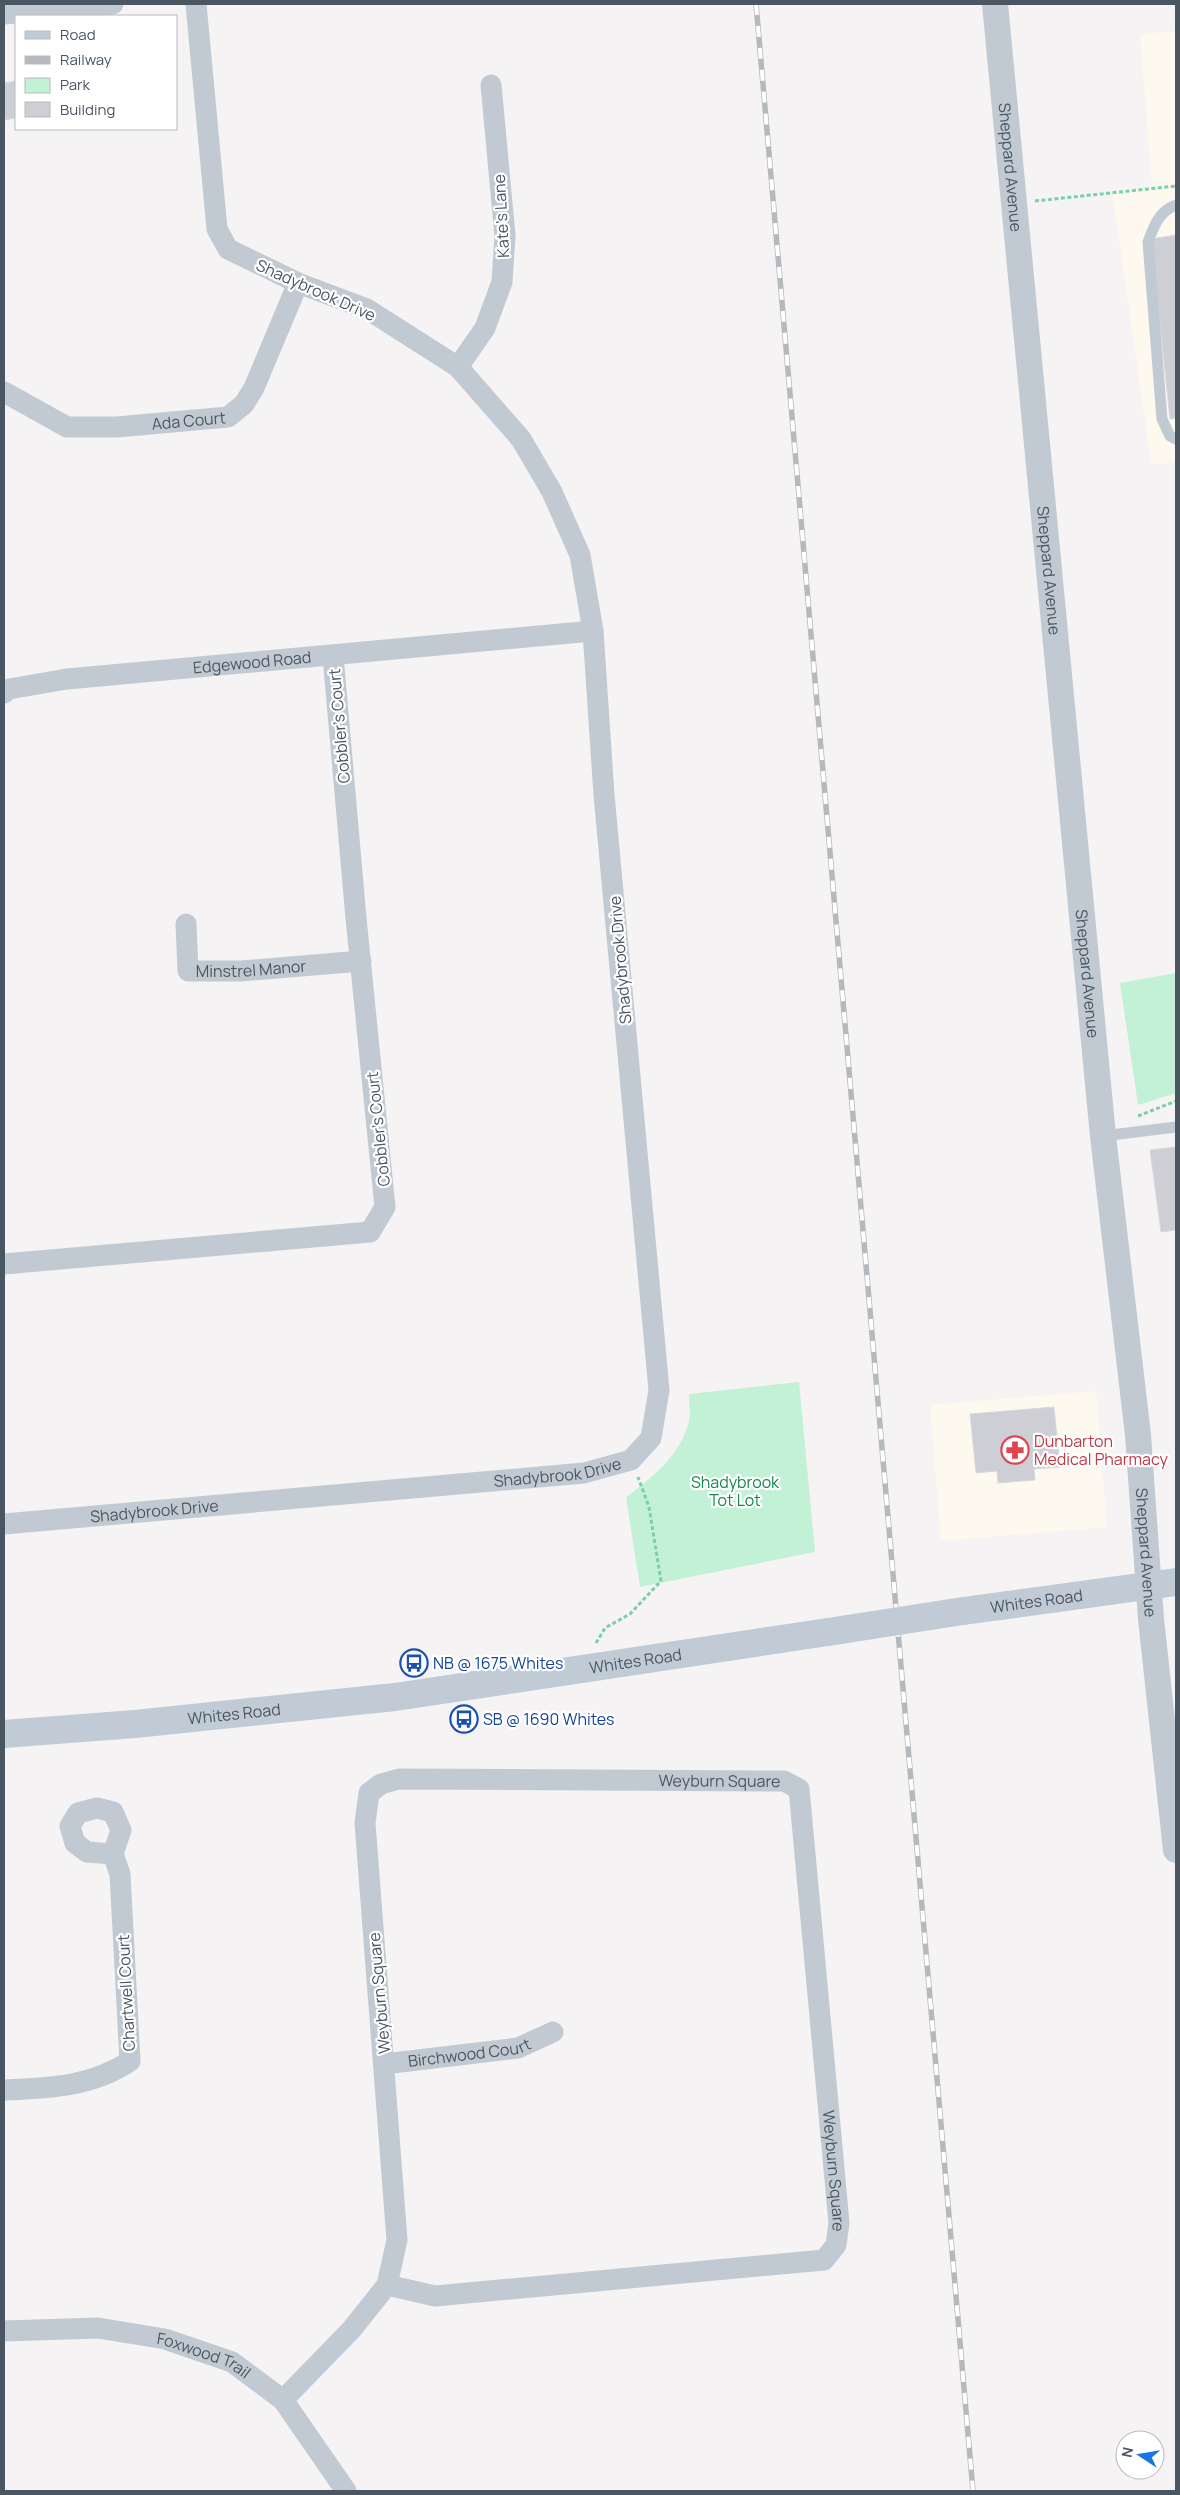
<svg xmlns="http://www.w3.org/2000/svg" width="1180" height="2495" viewBox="0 0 1180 2495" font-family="Manrope,sans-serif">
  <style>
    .commercial { fill: #fdf9ef }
    .green { fill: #c3f1d5 }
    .building { fill: #cdcfd5; stroke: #d7d9de }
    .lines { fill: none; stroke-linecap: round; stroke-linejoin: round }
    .path { stroke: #7ad0a6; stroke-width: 3; stroke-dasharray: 4 2.5; stroke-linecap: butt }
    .service { stroke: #c1cad2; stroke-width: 11 }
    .minor { stroke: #c1cad2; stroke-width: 21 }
    .tertiary { stroke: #c1cad2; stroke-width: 26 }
    .secondary { stroke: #c1cbd6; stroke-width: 28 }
    .rail-casing { stroke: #b5b8bd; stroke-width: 5.5 }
    .rail { stroke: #fff; stroke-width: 4; stroke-dasharray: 11; stroke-linecap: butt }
    .secondary-bridge { stroke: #c1cbd6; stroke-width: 28 }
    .labels { text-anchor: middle; stroke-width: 4.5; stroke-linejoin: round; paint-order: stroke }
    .street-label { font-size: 16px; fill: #4a5661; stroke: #fff }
    .health-label { font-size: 16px; fill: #be3a42; stroke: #fff; text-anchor: start }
    .park-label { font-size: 16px; fill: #17864f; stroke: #fff }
    .transit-label { font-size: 16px; fill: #164399; stroke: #fff; text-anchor: start }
  </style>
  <rect width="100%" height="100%" fill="#f5f3f3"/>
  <path class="commercial" d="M1176,31V463L1151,464L1112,191L1152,187L1140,34Z
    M1096,1391L1107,1527L941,1541L930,1405Z"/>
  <path class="green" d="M1176,973V1093L1138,1105L1120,983Z
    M799,1382L815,1552L640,1587L626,1497C652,1478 681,1455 689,1421C691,1413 689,1402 689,1394Z"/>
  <path class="building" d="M16,81V118L4,120V83Z
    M1176,235V418L1170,419L1151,239Z
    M1176,1147V1230L1161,1232L1150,1150Z
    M1054,1407L1060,1467L1034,1469L1035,1480L998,1483L997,1471L976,1473L970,1414Z"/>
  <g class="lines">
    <path class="path" d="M1035,201L1176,186
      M1138,1116L1176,1101
      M596,1643L605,1628L630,1614L661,1581L649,1507L638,1477"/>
    <path class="service" d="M1176,205C1159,211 1154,226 1148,242L1162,419L1170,436L1176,439
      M1103,1136L1176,1127"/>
    <g class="minor">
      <path d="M4,14L113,4"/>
      <path d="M458,367L485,328L502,282L505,236L491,85"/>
      <path id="s1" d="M4,392L67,427H117L228,417L244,404L254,388L298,283"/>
      <path id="s2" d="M4,693L9,689L67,679L593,631"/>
      <path id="s3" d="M186,924L188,971H241L361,961"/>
      <path d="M4,1264L370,1232L385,1207L356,918L333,656"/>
      <path id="s4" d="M4,1524L584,1473L631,1460L651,1438L659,1390L604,795L593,631L580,555L552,492L521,439L458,367L367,309L298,283L228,249L217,229L196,4"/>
      <path id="s5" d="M384,2064L518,2048L553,2032"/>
      <path d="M4,2090C48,2088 92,2087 130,2061L120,1874L113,1854L121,1830L113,1812L97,1808L78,1813L70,1826L75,1843L87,1852L113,1854"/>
      <path id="s6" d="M4,2331L98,2328L165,2339L232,2362L283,2400L346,2491"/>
      <path id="s7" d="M283,2400L352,2329L387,2285L397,2240L365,1823L369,1793L381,1784L399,1779L784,1781L799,1789L839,2223L836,2245L824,2260L435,2296L387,2285"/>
    </g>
    <path class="tertiary" id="s8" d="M995,4L1103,1136L1138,1435L1151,1619L1176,1850"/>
    <g class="secondary">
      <path id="s9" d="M963,1611L1176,1582"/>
      <path id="s10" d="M4,1734L135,1724L395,1697L828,1632"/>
    </g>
    <g class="rail-casing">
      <path id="rail" d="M756,4L973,2491"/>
    </g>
    <use href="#rail" class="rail"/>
    <path class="secondary-bridge" d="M828,1632L963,1611"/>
  </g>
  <defs>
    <g id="pharmacy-ring" transform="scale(1.4375)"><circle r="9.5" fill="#fff" stroke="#e0444e" stroke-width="1.5"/><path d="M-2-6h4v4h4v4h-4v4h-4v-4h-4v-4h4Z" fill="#e0444e"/></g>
    <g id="bus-ring" transform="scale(1.4375)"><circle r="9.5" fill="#fff" stroke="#1a4fb4" stroke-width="1.5"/><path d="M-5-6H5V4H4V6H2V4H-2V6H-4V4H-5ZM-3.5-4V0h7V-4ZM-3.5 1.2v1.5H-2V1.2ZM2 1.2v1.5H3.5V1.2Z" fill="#1a4fb4"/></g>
  </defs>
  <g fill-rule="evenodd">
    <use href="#pharmacy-ring" x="1015" y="1450"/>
    <use href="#bus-ring" x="414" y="1663"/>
    <use href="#bus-ring" x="464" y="1719"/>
  </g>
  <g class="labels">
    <g class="street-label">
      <text dy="6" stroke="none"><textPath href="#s8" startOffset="164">Sheppard Avenue</textPath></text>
      <text transform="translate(501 216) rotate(-93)" y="6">Kate's Lane</text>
      <text transform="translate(316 290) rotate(24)" y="6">Shadybrook Drive</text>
      <text dy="6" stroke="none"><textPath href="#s1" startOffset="194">Ada Court</textPath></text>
      <text dy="6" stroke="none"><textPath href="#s8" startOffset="569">Sheppard Avenue</textPath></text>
      <text dy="6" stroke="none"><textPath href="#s2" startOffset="251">Edgewood Road</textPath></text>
      <text transform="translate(339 726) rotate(-95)" y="6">Cobbler's Court</text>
      <text transform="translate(620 960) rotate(-95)" y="6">Shadybrook Drive</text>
      <text dy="6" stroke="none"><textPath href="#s3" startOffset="110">Minstrel Manor</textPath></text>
      <text dy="6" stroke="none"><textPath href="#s8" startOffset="974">Sheppard Avenue</textPath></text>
      <text transform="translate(378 1129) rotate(-96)" y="6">Cobbler's Court</text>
      <text dy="6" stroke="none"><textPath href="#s4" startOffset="556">Shadybrook Drive</textPath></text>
      <text dy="6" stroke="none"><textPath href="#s4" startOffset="151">Shadybrook Drive</textPath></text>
      <text dy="6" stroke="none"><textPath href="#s8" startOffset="1556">Sheppard Avenue</textPath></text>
      <text dy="6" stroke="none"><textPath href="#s9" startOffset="74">Whites Road</textPath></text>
      <text dy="6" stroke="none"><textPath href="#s10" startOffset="636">Whites Road</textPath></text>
      <text dy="6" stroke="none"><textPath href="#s10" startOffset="231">Whites Road</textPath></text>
      <text dy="6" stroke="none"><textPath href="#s7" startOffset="1004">Weyburn Square</textPath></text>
      <text transform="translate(126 1993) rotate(-93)" y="6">Chartwell Court</text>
      <text transform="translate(379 1993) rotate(-95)" y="6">Weyburn Square</text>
      <text dy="6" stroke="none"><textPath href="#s5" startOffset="86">Birchwood Court</textPath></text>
      <text dy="6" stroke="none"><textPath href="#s7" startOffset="1469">Weyburn Square</textPath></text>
      <text dy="6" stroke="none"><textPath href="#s6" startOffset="204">Foxwood Trail</textPath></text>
    </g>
    <g class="health-label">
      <text x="1034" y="1447">Dunbarton<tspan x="1034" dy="18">Medical Pharmacy</tspan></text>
    </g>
    <g class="park-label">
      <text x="735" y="1488">Shadybrook<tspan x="735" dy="18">Tot Lot</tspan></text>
    </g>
    <g class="transit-label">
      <text x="433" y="1669">NB @ 1675 Whites</text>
      <text x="483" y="1725">SB @ 1690 Whites</text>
    </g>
  </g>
  <rect width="1180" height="2495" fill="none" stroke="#4a5661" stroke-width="10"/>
  <rect x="15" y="15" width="162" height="115" fill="#ffffff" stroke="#b7bbc0"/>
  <rect x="25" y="31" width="25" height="8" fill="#c1cbd6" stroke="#b7bbc0"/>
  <text x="60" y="40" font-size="15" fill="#4a5661">Road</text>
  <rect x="25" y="56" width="25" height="8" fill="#b5b8bd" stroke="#b7bbc0"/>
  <text x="60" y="65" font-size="15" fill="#4a5661">Railway</text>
  <rect x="25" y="78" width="25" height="15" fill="#c3f1d5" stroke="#b7bbc0"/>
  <text x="60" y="90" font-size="15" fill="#4a5661">Park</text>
  <rect x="25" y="102" width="25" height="15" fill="#cdcfd5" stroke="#b7bbc0"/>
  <text x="60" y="115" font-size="15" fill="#4a5661">Building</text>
  <g transform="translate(1140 2455) rotate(282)"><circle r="24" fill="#ffffff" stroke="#b7bbc0"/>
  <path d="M0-4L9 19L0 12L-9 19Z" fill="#1a73e8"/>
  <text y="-8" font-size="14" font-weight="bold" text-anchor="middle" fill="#4a5661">N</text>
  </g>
</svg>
